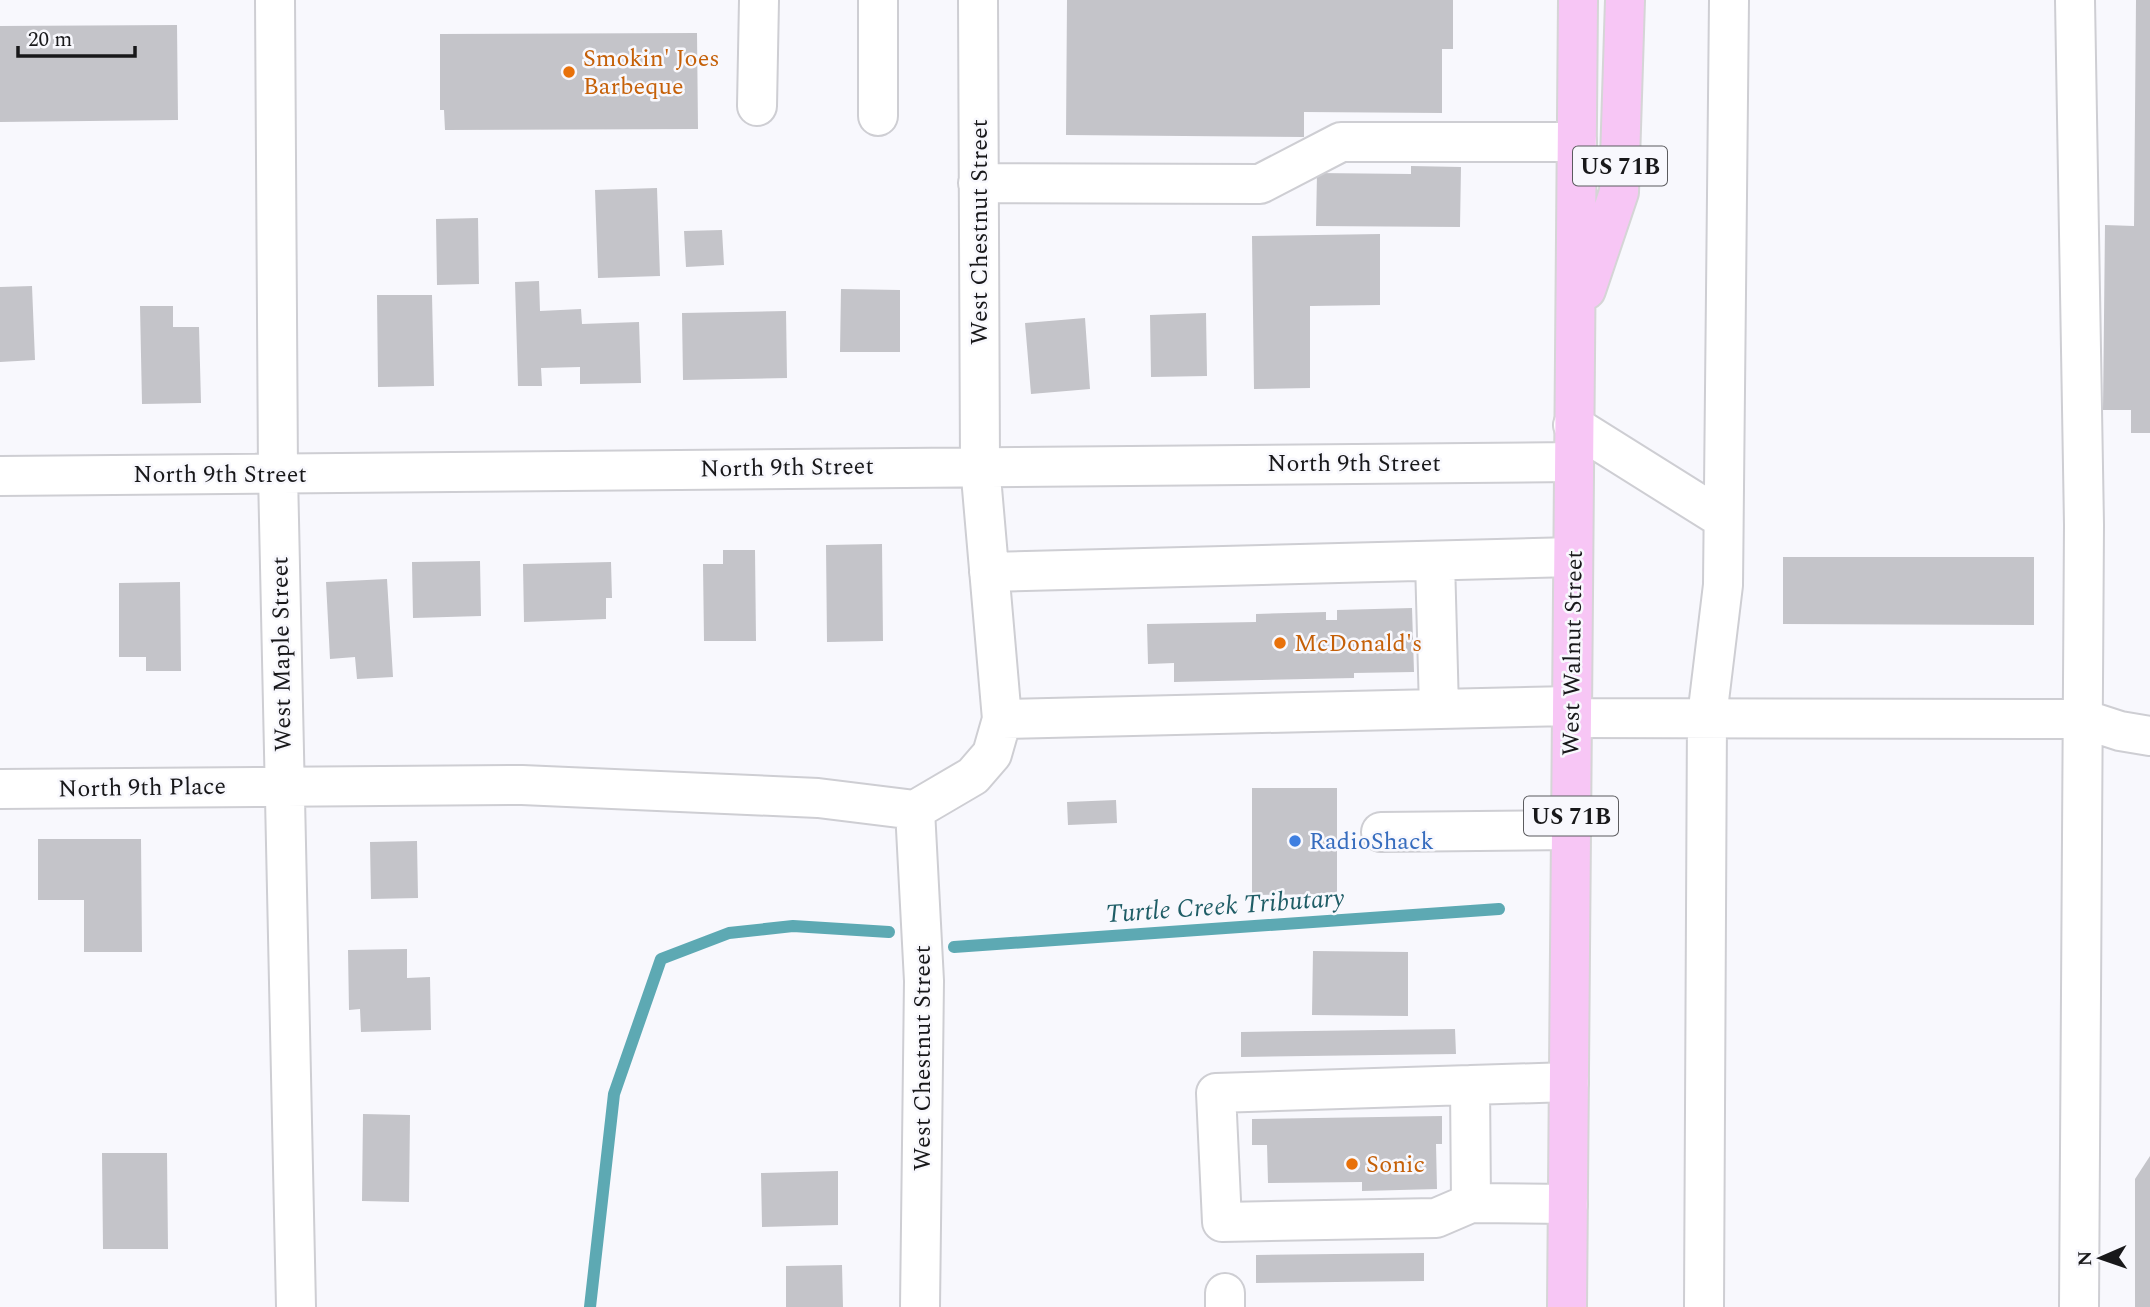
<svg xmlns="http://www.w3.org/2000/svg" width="2150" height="1307" viewBox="0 0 2150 1307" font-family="Spectral,serif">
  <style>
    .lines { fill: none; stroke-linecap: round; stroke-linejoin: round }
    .stream { stroke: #5da9b3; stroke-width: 12 }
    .building { fill: #c4c4c9 }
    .minor-casing { stroke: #ceced3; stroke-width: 42 }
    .major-casing { stroke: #d5d5d6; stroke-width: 42 }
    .minor { stroke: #fff; stroke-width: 38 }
    .major { stroke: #f7c6f5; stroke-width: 38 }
    .food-dot { fill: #e8710a; stroke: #f8f8fd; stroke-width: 2.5 }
    .shop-dot { fill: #3f7fe0; stroke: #f8f8fd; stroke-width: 2.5 }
    .labels { text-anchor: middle; stroke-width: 5; stroke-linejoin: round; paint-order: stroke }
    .shield { fill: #f8f8fd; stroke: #5b5b5e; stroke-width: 2 }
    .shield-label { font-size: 23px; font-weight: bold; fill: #18181a }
    .food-label { font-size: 24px; fill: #c56008; stroke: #f8f8fd; text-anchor: start }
    .street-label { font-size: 24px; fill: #18181a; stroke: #f8f8fd }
    .shop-label { font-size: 24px; fill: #366cbe; stroke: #f8f8fd; text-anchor: start }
    .water-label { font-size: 26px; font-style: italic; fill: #1f5d66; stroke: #f8f8fd }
  </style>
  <rect width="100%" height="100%" fill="#f8f8fd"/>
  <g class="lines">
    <path class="stream" d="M954,947L1499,909
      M590,1307L614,1094L661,959L729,933L793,926L889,932"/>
  </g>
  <path class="building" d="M1067,0H1453V49H1442V113L1304,112V137L1066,135Z
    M2136,0H2150V433H2131V410H2103L2105,225L2134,226Z
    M177,25L178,120L0,122V26Z
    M697,33L698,129L445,130L444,110H440V34Z
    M1411,166L1461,167L1460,227L1316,226L1317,173L1411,174Z
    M657,188L660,276L598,278L595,190Z
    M478,218L479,284L437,285L436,219Z
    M722,230L724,265L686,267L684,231Z
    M1380,234V305L1310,306V388L1254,389L1252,236Z
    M539,281L540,311L581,309L582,324L639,322L641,383L580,384V367L541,368L542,386H518L515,282Z
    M32,286L35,360L0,362V287Z
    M841,289L900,290V352H840Z
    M377,295H432L434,386L378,387Z
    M140,306H173V327H199L201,403L142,404Z
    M786,311L787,378L683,380L682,313Z
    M1206,313L1207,376L1151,377L1150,315Z
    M1085,318L1090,389L1031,394L1025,323Z
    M882,544L883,641L827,642L826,545Z
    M723,550H755L756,641H704L703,564H723Z
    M1783,557H2034V625L1783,624Z
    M480,561L481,616L413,618L412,562Z
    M611,562L612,598H606V619L524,622L523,564Z
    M387,579L393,677L357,679L355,657L330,659L326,582Z
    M180,582L181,671H146V657H119V583Z
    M1412,608L1414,672L1354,673V678L1174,682V663L1148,664L1147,624L1256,622V614L1326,612V620H1337V610Z
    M1252,788H1337V894L1252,895Z
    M1116,800L1117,823L1068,825L1067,802Z
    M38,839H141L142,952H84V900H38Z
    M417,841L418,898L371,899L370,842Z
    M407,949V978L430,977L431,1030L361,1032L360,1009L349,1010L348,950Z
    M1313,951L1408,952V1016L1312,1015Z
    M1455,1029L1456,1054L1241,1057V1032Z
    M363,1114L410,1115L409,1202L362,1201Z
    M1442,1116V1144H1436L1437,1189L1362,1191V1182L1268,1183L1267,1145H1252V1119Z
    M102,1153H167L168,1249H103Z
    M2150,1156V1307H2135V1179Z
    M838,1171V1225L762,1227L761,1173Z
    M1424,1253V1281L1256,1283V1255Z
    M842,1265L843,1307H786V1266Z"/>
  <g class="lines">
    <g class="minor-casing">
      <path id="minor" d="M275,0L278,474L296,1307
        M878,0V116
        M2075,0L2084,525L2079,1307
        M757,106L759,0
        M978,183L1260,184L1341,142H1577
        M1573,425L1723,519
        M0,476L1573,462
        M1435,561L1439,709
        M989,572L1573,557
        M1571,718L2083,719L2120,731L2150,736
        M1002,719L1571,706
        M0,789L522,785L818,798L915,810L973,776L992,754L1002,719L980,465L978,0
        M915,810L924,981L920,1307
        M1381,832L1570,830
        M1470,1085L1471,1203
        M1568,1204L1471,1203L1436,1218L1222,1222L1216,1093L1569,1082
        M1225,1293V1307
        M1704,1307L1707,717L1723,585L1729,0"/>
    </g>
    <g class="major-casing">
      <path id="major" d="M1586,290L1619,192L1625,0
        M1567,1307L1578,0"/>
    </g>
    <use href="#minor" class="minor"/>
    <use href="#major" class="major"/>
  </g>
  <g class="food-dot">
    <circle cx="569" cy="72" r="7"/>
    <circle cx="1280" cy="643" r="7"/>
    <circle cx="1352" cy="1164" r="7"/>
  </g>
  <circle class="shop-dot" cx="1295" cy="841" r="7"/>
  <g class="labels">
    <g class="shield">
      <rect x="1573" y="146.5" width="94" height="39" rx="5"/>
      <rect x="1524" y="796.5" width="94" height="39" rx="5"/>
    </g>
    <g class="shield-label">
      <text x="1620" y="174">US 71B</text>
      <text x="1571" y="824">US 71B</text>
    </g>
    <g class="food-label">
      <text x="583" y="66">Smokin' Joes<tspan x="583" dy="28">Barbeque</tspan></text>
      <text x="1294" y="651">McDonald's</text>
      <text x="1366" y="1172">Sonic</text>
    </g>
    <g class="street-label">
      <text transform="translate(979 232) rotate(-90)" y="8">West Chestnut Street</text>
      <text x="1354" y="471">North 9th Street</text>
      <text transform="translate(787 467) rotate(-1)" y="8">North 9th Street</text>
      <text x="220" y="482">North 9th Street</text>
      <text transform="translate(1572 653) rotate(-89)" y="8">West Walnut Street</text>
      <text transform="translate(281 654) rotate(-91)" y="8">West Maple Street</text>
      <text transform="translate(142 787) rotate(-1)" y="8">North 9th Place</text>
      <text transform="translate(922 1058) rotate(-90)" y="8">West Chestnut Street</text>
    </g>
    <g class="shop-label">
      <text x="1309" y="849">RadioShack</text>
    </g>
    <g class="water-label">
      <text transform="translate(1225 905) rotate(-4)" y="9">Turtle Creek Tributary</text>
    </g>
  </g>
  <g transform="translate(2101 1258) rotate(268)" stroke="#f8f8fd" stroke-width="5" paint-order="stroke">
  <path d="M0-5L12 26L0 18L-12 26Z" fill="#18181a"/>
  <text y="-10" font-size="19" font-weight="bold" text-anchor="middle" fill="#18181a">N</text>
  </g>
  <path d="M18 46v10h117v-10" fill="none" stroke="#18181a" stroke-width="3.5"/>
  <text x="28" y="46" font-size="21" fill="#18181a" stroke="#f8f8fd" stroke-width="5" paint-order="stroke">20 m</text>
</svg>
